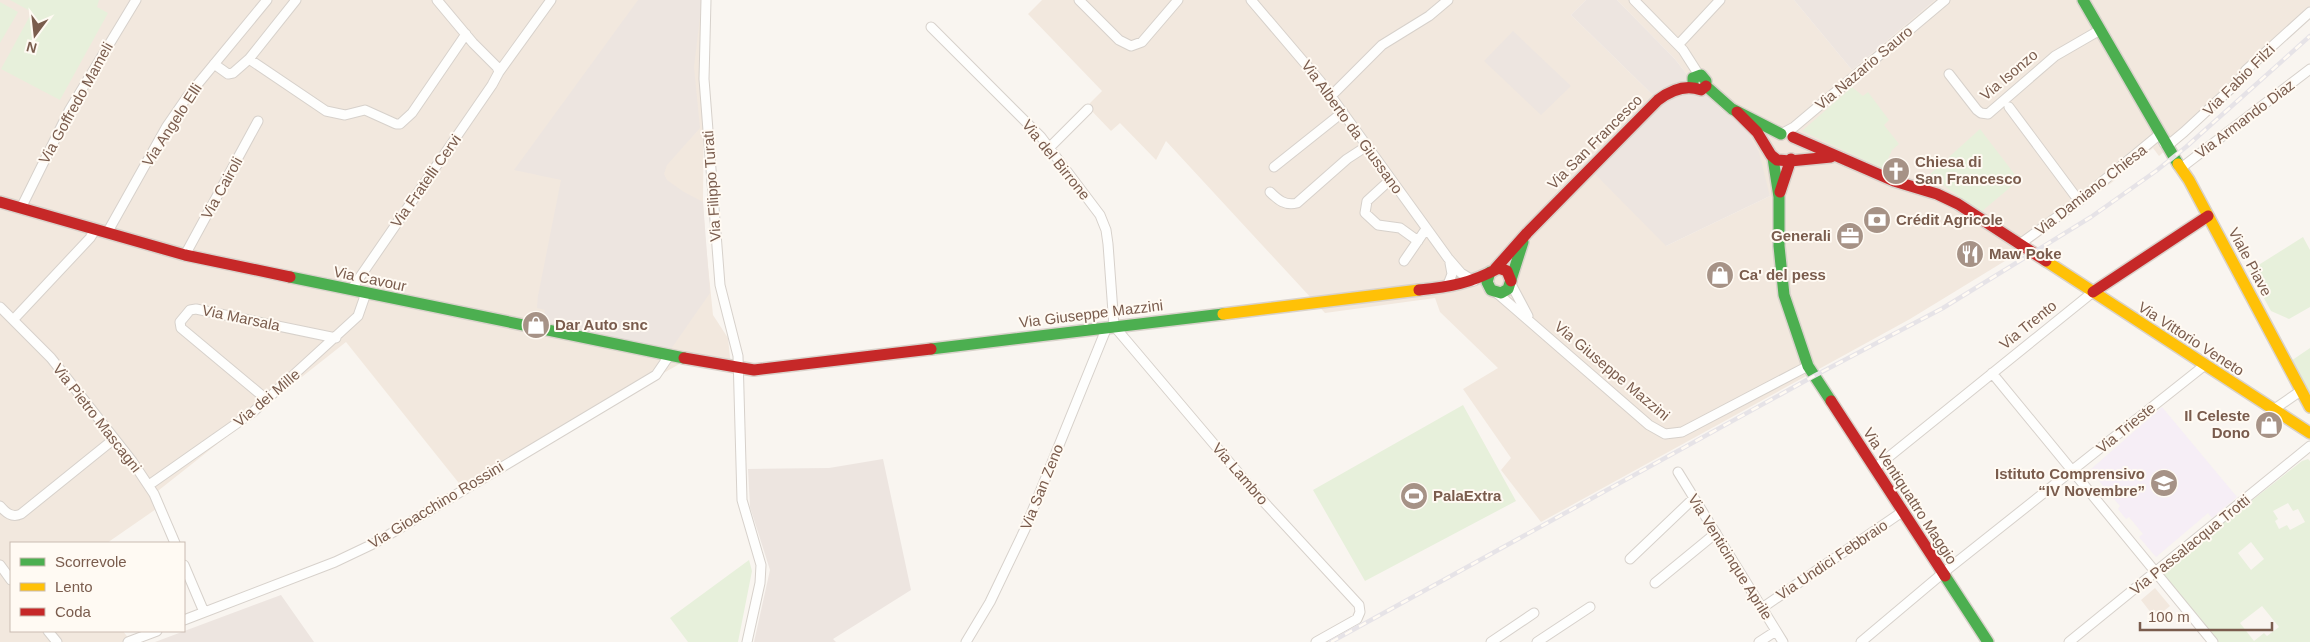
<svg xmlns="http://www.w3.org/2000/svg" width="2310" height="642" viewBox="0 0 2310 642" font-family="Arial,sans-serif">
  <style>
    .residential { fill: #f2e8de }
    .industrial { fill: #ede5e0 }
    .education { fill: #f6eef6 }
    .green { fill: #e7f0db; fill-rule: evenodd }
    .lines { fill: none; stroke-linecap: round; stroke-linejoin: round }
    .street-casing { stroke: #d7d1cb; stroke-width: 11 }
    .fast-casing { stroke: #d9d2cb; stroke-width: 14 }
    .slow-casing { stroke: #d9d2cb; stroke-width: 14 }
    .jam-casing { stroke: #d9d2cb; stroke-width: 14 }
    .street { stroke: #fefefd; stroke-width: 9 }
    .fast { stroke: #4caf50; stroke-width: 11 }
    .slow { stroke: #ffc107; stroke-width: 11 }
    .jam { stroke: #c62828; stroke-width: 11 }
    .rail-casing { stroke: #e6e3e7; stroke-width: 4.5 }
    .rail { stroke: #fffaf3; stroke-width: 2.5; stroke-dasharray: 8; stroke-linecap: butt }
    .labels { text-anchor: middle; stroke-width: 4; stroke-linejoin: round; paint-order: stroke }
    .street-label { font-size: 15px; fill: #7a5c4d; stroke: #fffaf3 }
    .poi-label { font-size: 15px; font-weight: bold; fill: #7a5c4d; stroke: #fffaf3; text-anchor: start }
  </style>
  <rect width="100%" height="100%" fill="#f9f5f0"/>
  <path class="residential" d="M0,0H705L703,202L705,236L713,315L728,338L731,367L683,362L462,487L346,342L154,494L159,507L107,543H11V631H123L131,642H0Z
    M1042,0H1586L1571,15L1662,104L1666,246L1770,196L1729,114L1697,87L1674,58L1617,0H1794L1852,70L1935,0H2310V15L2248,71L2246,80L2159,156L2153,148L2115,180L2018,253L1910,319L1541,522L1501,470L1511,458L1463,389L1498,368L1440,312L1435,298L1325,313L1166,141L1156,160L1120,123L1111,131L1087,106L1102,91L1028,14Z
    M2155,588L2170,606L2155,618L2141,600Z"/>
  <path class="industrial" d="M638,0H702L694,67L700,128L667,165L664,174L667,180L684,192L703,202L710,293L671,349L542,323L545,310L537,308L538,296L561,180L514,170Z
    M1586,0H1617L1674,58L1697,87L1722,110L1745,128L1759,152L1770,196L1666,246L1595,174L1662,104L1571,15Z
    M1794,0H1935L1852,70Z
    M1513,31L1571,86L1541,115L1484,61Z
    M883,459L911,590L833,639L836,642H754L770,570L750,507L748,469L829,468Z
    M281,595L314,642H155Z"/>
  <path class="education" d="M2162,407L2237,497L2212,518L2208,513L2156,557L2139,537L2143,534L2129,517L2126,519L2118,509L2120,506L2090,470Z"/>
  <path class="green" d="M10,0H99L97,7L108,13L60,100L1,69L32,12Z
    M0,2L18,12L0,43Z
    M1852,87L1863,96L1868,92L1889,120L1884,125L1899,144L1892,150L1884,169L1802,131Z
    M1980,129L2019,180L1981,212L1929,175Z
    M2303,237L2310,250V307L2289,319L2271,311L2249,271Z
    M2310,348V395L2288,363Z
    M1463,405L1516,501L1365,581L1313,490Z
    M2308,459L2310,461V642H2217L2160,573L2302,461ZM2288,503L2293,511L2298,509L2305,522L2290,530L2287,525L2279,529L2275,521L2278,519L2273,511ZM2251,542L2264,559L2251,570L2238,553ZM2262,606L2279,627L2267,636L2264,633L2254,641L2240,623Z
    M749,560L752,571L738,642H688L670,618Z"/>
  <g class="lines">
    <g class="street-casing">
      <path id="street" d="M437,0L473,43L497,67L499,72
        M706,0L704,79L720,285L738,356L742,500L761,565L760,583L747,642
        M1079,0L1119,40L1131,46L1142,42L1178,0
        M1251,0L1320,81L1448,258L1461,273L1474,281
        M1634,0L1683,50L1699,75
        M931,27L1041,137L1100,215L1106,230L1108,244L1114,326L1252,489L1359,605L1360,612L1357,619L1316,642
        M1678,45L1720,0
        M249,59L296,0
        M214,64L228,74L233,73L249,59L326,111L345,115L365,110L396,124H400L412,113L466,34
        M1949,74L1977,110L1981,113L1988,114L2055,56L2100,30
        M1331,96L1382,45L1429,16L1448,0
        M2009,107L2079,201
        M1781,134L1794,127L1945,0
        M2164,143L2172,142L2184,132L2239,81L2246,70L2310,12
        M1050,147L1088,109
        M1274,167L1343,112
        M2181,168L2310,69
        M1391,179L1367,201L1365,213L1378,225L1400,228L1418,241
        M1270,192C1278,200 1285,206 1297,203L1347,159L1367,146
        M21,208L70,109L136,0
        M107,233L167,126L187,97L267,0
        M2020,244L2079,201L2160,134
        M185,255L258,121
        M1404,261L1426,229
        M1511,284L1528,316
        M1447,287L1452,274L1450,263
        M351,290L492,85L499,72L551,0
        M1497,293L1649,425L1665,434L1682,432L1808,366
        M0,307L51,358L132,461L154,494L175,543
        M14,319L90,238L95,230
        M1992,373L2213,642
        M266,399L181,328L180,322L190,310L196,309L336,338
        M2273,410L2302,390
        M1875,468L2093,292
        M1678,472L1783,642
        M149,485L253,412L358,316L366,293
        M0,506C6,513 12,518 21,514L114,439
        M1630,559L1694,498
        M0,565L11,580
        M184,565L204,612
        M1655,583L1716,533
        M1762,608L1902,512
        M184,620L335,562L375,543L656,375L669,356
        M48,631L57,642
        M128,642L157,631
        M966,642L990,602L1025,529L1107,327
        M1491,642L1534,613
        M1537,642L1590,607
        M1759,642L1776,631
        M1861,642L1943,573L2205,365
        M2069,642L2310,446"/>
    </g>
    <g class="fast-casing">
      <path id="fast" d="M2083,0L2178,164
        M1693,87V78L1701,75L1706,81V86L1732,109L1781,134
        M1773,158L1779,197V246L1784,295L1808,366L1831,401
        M1490,272L1487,282L1491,290L1501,293L1508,289L1523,242
        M290,277L684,358
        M931,349L1223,314
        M1945,576L1988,642"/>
    </g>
    <g class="slow-casing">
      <path id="slow" d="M2178,164L2189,180L2310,407
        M2046,261L2310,433
        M1223,314L1419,290"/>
    </g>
    <g class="jam-casing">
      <path id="jam" d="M1737,112L1757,132L1771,155L1777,160L1790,161L1831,157
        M1793,137L1894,181L1937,194L1958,204L2046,261
        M1780,192L1791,159
        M0,202L185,255L290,277
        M1495,269L1527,233L1658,100C1670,91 1686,84 1701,90L1706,86
        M1419,290C1450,287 1471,283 1499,268L1507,271L1511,281
        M2093,292L2208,216
        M684,358L754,370L931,349
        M1831,401L1945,576"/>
    </g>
    <use href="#street" class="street"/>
    <use href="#fast" class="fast"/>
    <use href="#slow" class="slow"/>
    <use href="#jam" class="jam"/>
    <g class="rail-casing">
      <path id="rail" d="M1331,642L1814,376L1943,308L2091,217L2156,171L2186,147L2310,36"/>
    </g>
    <use href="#rail" class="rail"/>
  </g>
  <defs>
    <g id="church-disc" transform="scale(1.4375)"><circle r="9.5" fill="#a69286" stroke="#fffaf3"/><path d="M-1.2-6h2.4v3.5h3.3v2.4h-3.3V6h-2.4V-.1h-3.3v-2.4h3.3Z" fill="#fff"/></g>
    <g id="bank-disc" transform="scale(1.4375)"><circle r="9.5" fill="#a69286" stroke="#fffaf3"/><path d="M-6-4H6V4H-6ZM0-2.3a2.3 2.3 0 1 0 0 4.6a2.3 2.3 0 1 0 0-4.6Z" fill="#fff"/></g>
    <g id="office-disc" transform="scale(1.4375)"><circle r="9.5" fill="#a69286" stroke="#fffaf3"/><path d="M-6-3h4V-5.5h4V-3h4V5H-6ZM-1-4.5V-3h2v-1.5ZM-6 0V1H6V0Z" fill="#fff"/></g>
    <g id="restaurant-disc" transform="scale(1.4375)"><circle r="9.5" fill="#a69286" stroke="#fffaf3"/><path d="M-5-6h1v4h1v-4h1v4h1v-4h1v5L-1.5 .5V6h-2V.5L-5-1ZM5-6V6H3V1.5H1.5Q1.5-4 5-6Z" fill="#fff"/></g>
    <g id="shop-disc" transform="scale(1.4375)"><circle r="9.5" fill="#a69286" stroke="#fffaf3"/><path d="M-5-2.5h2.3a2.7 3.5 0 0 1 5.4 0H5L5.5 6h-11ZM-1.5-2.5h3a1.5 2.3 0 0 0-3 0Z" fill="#fff"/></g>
    <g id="school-disc" transform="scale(1.4375)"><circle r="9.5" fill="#a69286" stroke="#fffaf3"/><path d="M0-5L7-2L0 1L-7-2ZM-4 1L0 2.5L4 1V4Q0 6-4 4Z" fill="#fff"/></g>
    <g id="stadium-disc" transform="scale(1.4375)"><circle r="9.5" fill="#a69286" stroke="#fffaf3"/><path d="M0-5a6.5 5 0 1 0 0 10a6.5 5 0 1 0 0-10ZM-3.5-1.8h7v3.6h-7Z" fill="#fff"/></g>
  </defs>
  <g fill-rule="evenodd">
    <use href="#church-disc" x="1896" y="171"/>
    <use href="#bank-disc" x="1877" y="220"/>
    <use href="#office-disc" x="1850" y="236"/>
    <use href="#restaurant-disc" x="1970" y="254"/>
    <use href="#shop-disc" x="1720" y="275"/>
    <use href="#shop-disc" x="536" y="325"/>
    <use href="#shop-disc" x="2269" y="425"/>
    <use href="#school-disc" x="2164" y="483"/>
    <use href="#stadium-disc" x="1414" y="496"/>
  </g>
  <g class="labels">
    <g class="street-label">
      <text transform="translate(1864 68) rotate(-40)" y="5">Via Nazario Sauro</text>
      <text transform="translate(2009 75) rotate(-40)" y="5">Via Isonzo</text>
      <text transform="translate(2239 80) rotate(-45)" y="5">Via Fabio Filzi</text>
      <text transform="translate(76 103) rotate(-61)" y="5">Via Goffredo Mameli</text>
      <text transform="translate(2245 119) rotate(-37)" y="5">Via Armando Diaz</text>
      <text transform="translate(172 125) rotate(-57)" y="5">Via Angelo Elli</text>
      <text transform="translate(1352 127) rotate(54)" y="5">Via Alberto da Giussano</text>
      <text transform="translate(1595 142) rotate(-45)" y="5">Via San Francesco</text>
      <text transform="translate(1056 160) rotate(51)" y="5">Via del Birrone</text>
      <text transform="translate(426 181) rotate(-55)" y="5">Via Fratelli Cervi</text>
      <text transform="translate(712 186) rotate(-94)" y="5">Via Filippo Turati</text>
      <text transform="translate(222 188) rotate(-61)" y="5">Via Cairoli</text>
      <text transform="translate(2091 190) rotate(-38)" y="5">Via Damiano Chiesa</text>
      <text transform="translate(2250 262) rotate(62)" y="5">Viale Piave</text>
      <text transform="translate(370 279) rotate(12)" y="5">Via Cavour</text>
      <text transform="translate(1091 314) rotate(-7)" y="5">Via Giuseppe Mazzini</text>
      <text transform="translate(241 318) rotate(12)" y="5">Via Marsala</text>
      <text transform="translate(2028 325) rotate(-39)" y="5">Via Trento</text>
      <text transform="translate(2191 339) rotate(33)" y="5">Via Vittorio Veneto</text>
      <text transform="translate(1612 371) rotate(40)" y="5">Via Giuseppe Mazzini</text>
      <text transform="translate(267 398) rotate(-40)" y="5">Via dei Mille</text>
      <text transform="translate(97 418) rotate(52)" y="5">Via Pietro Mascagni</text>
      <text transform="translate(2126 428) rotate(-39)" y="5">Via Trieste</text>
      <text transform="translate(1240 474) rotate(49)" y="5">Via Lambro</text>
      <text transform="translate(1042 487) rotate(-68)" y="5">Via San Zeno</text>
      <text transform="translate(1910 496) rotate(57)" y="5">Via Ventiquattro Maggio</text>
      <text transform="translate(436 505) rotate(-31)" y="5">Via Gioacchino Rossini</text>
      <text transform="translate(2190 545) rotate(-39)" y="5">Via Passalacqua Trotti</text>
      <text transform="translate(1730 557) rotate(58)" y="5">Via Venticinque Aprile</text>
      <text transform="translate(1832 560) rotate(-34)" y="5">Via Undici Febbraio</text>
    </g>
    <g class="poi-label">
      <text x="1915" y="167">Chiesa di<tspan x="1915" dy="17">San Francesco</tspan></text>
      <text x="1896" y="225">Crédit Agricole</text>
      <text x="1831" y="241" text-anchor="end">Generali</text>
      <text x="1989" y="259">Maw Poke</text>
      <text x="1739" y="280">Ca' del pess</text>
      <text x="555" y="330">Dar Auto snc</text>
      <text x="2250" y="421" text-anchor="end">Il Celeste<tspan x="2250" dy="17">Dono</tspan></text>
      <text x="2145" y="479" text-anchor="end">Istituto Comprensivo<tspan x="2145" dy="17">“IV Novembre”</tspan></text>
      <text x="1433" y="501">PalaExtra</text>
    </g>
  </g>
  <rect x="10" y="542" width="175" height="90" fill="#fffaf3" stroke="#cabbb1"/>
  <rect x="20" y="558" width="25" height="8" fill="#4caf50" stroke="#cabbb1"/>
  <text x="55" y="567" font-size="15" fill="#7a5c4d">Scorrevole</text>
  <rect x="20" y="583" width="25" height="8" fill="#ffc107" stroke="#cabbb1"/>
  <text x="55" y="592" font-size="15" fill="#7a5c4d">Lento</text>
  <rect x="20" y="608" width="25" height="8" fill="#c62828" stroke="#cabbb1"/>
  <text x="55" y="617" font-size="15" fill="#7a5c4d">Coda</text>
  <g transform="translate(35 35) rotate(195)" stroke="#fffaf3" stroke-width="4" paint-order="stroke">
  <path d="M0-4L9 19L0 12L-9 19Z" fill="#7a5c4d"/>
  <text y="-8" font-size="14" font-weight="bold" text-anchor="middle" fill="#7a5c4d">N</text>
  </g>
  <path d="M2140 622v8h132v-8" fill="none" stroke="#7a5c4d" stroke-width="2.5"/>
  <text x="2148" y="622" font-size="15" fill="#7a5c4d" stroke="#fffaf3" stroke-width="4" paint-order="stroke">100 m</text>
</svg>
